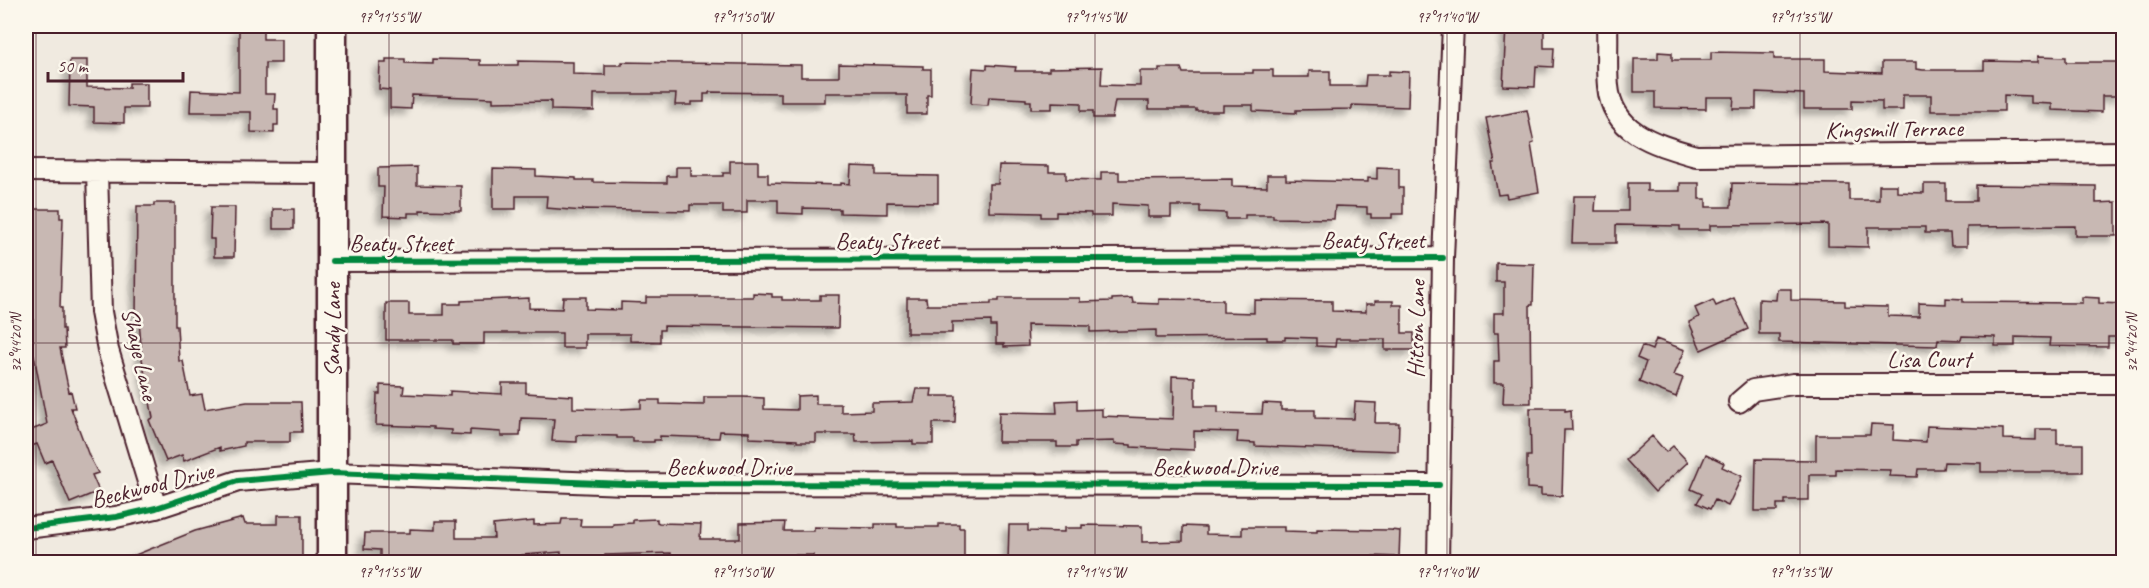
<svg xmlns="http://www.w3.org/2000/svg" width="2149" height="588" viewBox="0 0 2149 588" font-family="Caveat,sans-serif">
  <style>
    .building { fill: #c8b8b3; stroke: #4a1f2b; stroke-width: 1.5; filter: url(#shadow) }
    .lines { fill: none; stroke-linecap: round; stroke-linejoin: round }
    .street-casing { stroke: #4a1f2b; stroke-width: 24 }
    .secondary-casing { stroke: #4a1f2b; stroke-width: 33 }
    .street { stroke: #fbf7ec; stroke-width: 20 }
    .secondary { stroke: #fbf7ec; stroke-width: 28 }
    .cycleway-casing { stroke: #fbf7ec; stroke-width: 10 }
    .cycleway { stroke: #00873e; stroke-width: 6 }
    .ticks { fill: none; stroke: #4a1f2b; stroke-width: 1.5; stroke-opacity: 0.45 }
    .labels { text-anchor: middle; stroke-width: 5; stroke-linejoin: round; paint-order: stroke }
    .street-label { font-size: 24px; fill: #4a1f2b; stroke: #fbf7ec }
    .neatline { fill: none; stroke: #4a1f2b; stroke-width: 2 }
    .ticks-label { font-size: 15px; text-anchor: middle; fill: #4a1f2b }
  </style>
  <defs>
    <filter id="shadow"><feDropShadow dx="-5.5" dy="5.5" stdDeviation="3" flood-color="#0004"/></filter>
  </defs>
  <rect width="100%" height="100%" fill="#f0eae0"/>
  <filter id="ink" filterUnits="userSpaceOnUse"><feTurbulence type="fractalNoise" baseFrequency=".0167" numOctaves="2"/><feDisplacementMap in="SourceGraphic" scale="12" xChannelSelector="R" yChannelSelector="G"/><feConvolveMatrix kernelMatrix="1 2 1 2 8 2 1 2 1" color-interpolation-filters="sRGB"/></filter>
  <g filter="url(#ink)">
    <path class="building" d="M239,26H263V39H281V63H265V94H275L274,109H278V125H274V133L251,132V112H190L191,90L239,92Z
      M1506,26H1544V48H1554L1553,67L1536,66L1535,87L1503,86Z
      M1658,52L1672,53V60H1711V52L1774,53V59H1825V71L1882,73V62H1916V69L1923,70H1984V61L2038,62V56L2066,57V62H2121L2120,96H2102V112L2052,110V104L2031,103V96L2004,95V111H1931V95H1903V110H1882V101L1852,100V109H1804V94L1756,92V109H1733L1734,97H1706V109L1655,108V92H1634V59H1658Z
      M386,59H405V63L433,64V59L480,60V65H518V61L573,62V74L605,75V65H622V62L801,65V77H839V64L923,66V69H931V95H927V114H907V95H896V93H825V102H781V93L709,92V94H704V102H692V105H675L676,94H594V111L551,110V101L493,102V98L412,95L411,109L390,108V90L379,89L380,63H386Z
      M70,60H87V87L129,88V83H147V108H124V123L94,122V107L69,106Z
      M987,65L1016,67L1015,71H1049V68L1102,67L1101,85L1140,86V71H1159V68H1181L1183,73H1253V70H1273V77H1309V71H1330V86H1365L1366,75H1389V71L1409,72L1408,107L1352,105V109L1296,110V113L1253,111V105H1223V111H1196V109H1149V101H1115L1112,118H1093V111H1081V103L1052,102V109H1031V101H1026V99L989,97L988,105L971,104L973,68L987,69Z
      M1527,110L1534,143L1531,144L1539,192L1507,198L1506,194L1498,195L1492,163H1495L1486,118Z
      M730,161H758V174H768V183L841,185V183L850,184L851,166L876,167V175L938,176V203L887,202V214L840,213V209L803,208V214L778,213V200H747V213H723V205H690V211L583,209V211L546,208L547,196H516V209H493V169L536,170V176L576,178V180H593V182L667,183V176H676V167H691V176H723V173H730Z
      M999,165L1049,166V172H1066V179L1101,180V172H1119V180L1232,179V186L1267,187V175H1286V180L1368,182V178L1377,179V167L1399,168V188H1403V214H1392V218H1371V214H1367V207L1335,206L1334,219L1273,218V215H1245V219H1226V213L1200,212V206H1171V217H1148V206L1112,204V216H1091V213L1056,212V217H1041V213L989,212V184H998Z
      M417,167V185L461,186V211L420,210V213H408V217L383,216L384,187H378V168Z
      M1628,183H1647V191H1680V183H1699V199H1706V207H1731L1732,183L1849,184V200H1879V185H1897V192L1924,193V184H1946V201H1976V185L2096,186V203L2116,202V236H2075V226L1967,227V246H1951L1950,233H1925V227H1868V247L1828,246V224L1710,225V230H1680V226L1616,225V243H1572L1574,196H1596L1595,211H1628Z
      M154,203H175V326H177L179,361H183L190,396L202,394L205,409L247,402H301L302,432H290V442H244V446L220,451V447L184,461L182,455L166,461L149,420L153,418L142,359L139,319H136L137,206H154Z
      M211,207H235L234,257H214V239H210Z
      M34,209H60V218H63L60,308H62V329H64L65,348H60L69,392L71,391L75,408H71L89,456L98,473L92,475L99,491L70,503L52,460L45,463L37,444L29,447L26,438V432L47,424L34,355H26V341H33V240H26V213H34Z
      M273,209H294V229H273Z
      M1496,263L1534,264L1533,305H1530L1531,403H1503L1504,383H1494V361H1499L1498,333H1494V313H1504V282H1496Z
      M1777,289H1791V300L1845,301V306L1888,307V316L1919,317V303L1946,304V298L1963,299V302L2082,303V297L2099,298V303L2124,304V337H2108V347L2049,346L2050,338L2015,337V346H1995V337L1962,336L1961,340L1938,339L1937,346L1779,342V334H1759V299L1776,300Z
      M753,293L772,294V297H782V300H820V295H839L838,328L664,326V330H660V342L630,341V334H585V348H562V333H484V344H453V340H386V303H409V315H444V304H461V301L529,298V308L562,309L563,297H586V309L621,310V302L646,303V297H753Z
      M907,298H926L927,305H952L991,304V301H999V298H1080V302L1112,301V299L1132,298L1133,303L1159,304V299L1223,300V312L1254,313V300L1332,301V311L1366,312V304H1375V301H1393V305H1402V333H1414V350H1385V339H1336L1335,347L1316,346V338L1285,337V340H1267V337L1156,338V330L1090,332V326L1027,325L1028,346L1004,347V344H996V326H991V321L952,322V333H907Z
      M1734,298L1748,329L1701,350L1689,322L1699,317L1695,308L1713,300L1716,306Z
      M1656,339L1685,350L1674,375L1683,378L1676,397L1639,382L1646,362L1637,358L1642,346L1652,350Z
      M1172,376L1195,377V406H1218V413L1262,414L1263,403L1281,404V410H1315V418L1354,419L1355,402L1376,403L1375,423H1399L1398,451L1255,446V443L1237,442L1238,432L1194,431V450L1131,447V445L1114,444V441L1076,442V447H1057V442H998L999,412L1057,413L1056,401L1077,400V410L1102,409V416L1173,419L1174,391H1172Z
      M502,383H526V393L573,396V408L617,409L641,408V400H660V404L704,405V397H743L764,398V409L797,410V396L816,395V404H841V412L872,411V403L913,402L916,389H932L931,396H956L955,423H933V444H913V441L856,442L855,434H816V442H797V440L749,438V432L720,431L719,438L660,436V440H654V442H633V438H617V436L577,435V442L552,441L554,419L521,418L520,436H501V432L470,430V435L451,434V430L433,429V427L376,425L377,394H380V385L404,386L403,394L450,396V391L502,394Z
      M1530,408H1565V411L1571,410L1572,430H1564L1562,496L1541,495V489L1527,488V456H1531Z
      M1871,424L1894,425L1893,440L1926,442L1927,426L2003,429V439L2036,440V429H2057V444H2083V472H1981V463L1944,462L1943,469H1918L1917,477L1890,476L1891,470L1836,469V475H1809V500H1785V504H1777V511H1755L1756,459L1816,460V435H1870Z
      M1652,436L1666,452L1673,446L1688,462L1655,492L1626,460Z
      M1706,454L1724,463L1722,467L1742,476L1728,506L1715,500L1710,509L1697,503L1702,494L1691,489Z
      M278,515H302V559L267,558V554L234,562H118L195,531L243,518L245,524H278Z
      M562,519H581L580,526H613V524L633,523V520L657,519V522L659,523L701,524L700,539H740V523L785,522L784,531H814V527L875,528V524H897V527H939V524H959V528H964V562L842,560V562H813V555H784V562H671V553L605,555V557L561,556V552L522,555V562H380V550L364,549L365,533H410V529L435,530V521H456V538H494L493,525L534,521V525L561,524Z
      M1009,525H1028V531L1064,532V528H1082V525L1142,526V542L1183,541V526L1206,527V534L1242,535V527H1284V531L1317,532V529L1390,530L1400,531L1399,557L1373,556V562L1164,561V562H1120V558H1093V562H1008Z"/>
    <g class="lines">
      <g class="street-casing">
        <path id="street" d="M1607,26C1608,45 1606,66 1608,86C1612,134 1658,145 1696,156L2124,152
          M26,171L332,173
          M97,171L101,312L108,350L156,508
          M332,261L1443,258
          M1739,402L1753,390L1793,384H2124
          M26,528L116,517L156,508L238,481L332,473L625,484L1439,485
          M1438,562L1443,258L1453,26"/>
      </g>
      <g class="secondary-casing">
        <path id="secondary" d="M332,562V26"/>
      </g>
      <use href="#street" class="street"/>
      <use href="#secondary" class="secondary"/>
      <g class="cycleway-casing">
        <path id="cycleway" d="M332,261L1443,258
          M26,528L116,517L156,508L238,481L332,473L625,484L1439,485"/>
      </g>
      <use href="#cycleway" class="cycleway"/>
    </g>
  </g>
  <path class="ticks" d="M36,26V562M389,26V562M742,26V562M1095,26V562M1447,26V562M1800,26V562M26,343H2124"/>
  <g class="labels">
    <g class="street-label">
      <text transform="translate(1894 129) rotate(-1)" y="8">Kingsmill Terrace</text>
      <text x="1373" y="248">Beaty Street</text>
      <text x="887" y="249">Beaty Street</text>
      <text x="401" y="251">Beaty Street</text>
      <text transform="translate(1416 329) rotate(-89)" y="8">Hitson Lane</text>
      <text transform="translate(332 330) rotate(-90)" y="8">Sandy Lane</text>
      <text transform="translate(140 354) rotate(77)" y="8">Shaye Lane</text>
      <text x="1929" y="367">Lisa Court</text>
      <text x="729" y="475">Beckwood Drive</text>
      <text x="1215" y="475">Beckwood Drive</text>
      <text transform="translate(152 485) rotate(-14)" y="8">Beckwood Drive</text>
    </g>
  </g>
  <rect width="2149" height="588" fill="none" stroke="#fbf7ec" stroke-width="66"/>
  <path d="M48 72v9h135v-9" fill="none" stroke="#4a1f2b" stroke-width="3"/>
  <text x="57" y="72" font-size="18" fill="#4a1f2b" stroke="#fbf7ec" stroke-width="4.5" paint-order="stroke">50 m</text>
  <rect x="33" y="33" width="2083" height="522" class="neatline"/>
  <g class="ticks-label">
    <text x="389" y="22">97°11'55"W</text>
    <text x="742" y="22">97°11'50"W</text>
    <text x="1095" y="22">97°11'45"W</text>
    <text x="1447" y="22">97°11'40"W</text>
    <text x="1800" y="22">97°11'35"W</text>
    <text transform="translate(16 343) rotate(-90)" y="5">32°44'20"N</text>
    <text transform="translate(2132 343) rotate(-90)" y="5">32°44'20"N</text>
    <text x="389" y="577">97°11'55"W</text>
    <text x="742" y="577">97°11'50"W</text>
    <text x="1095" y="577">97°11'45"W</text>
    <text x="1447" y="577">97°11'40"W</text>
    <text x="1800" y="577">97°11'35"W</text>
  </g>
</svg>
